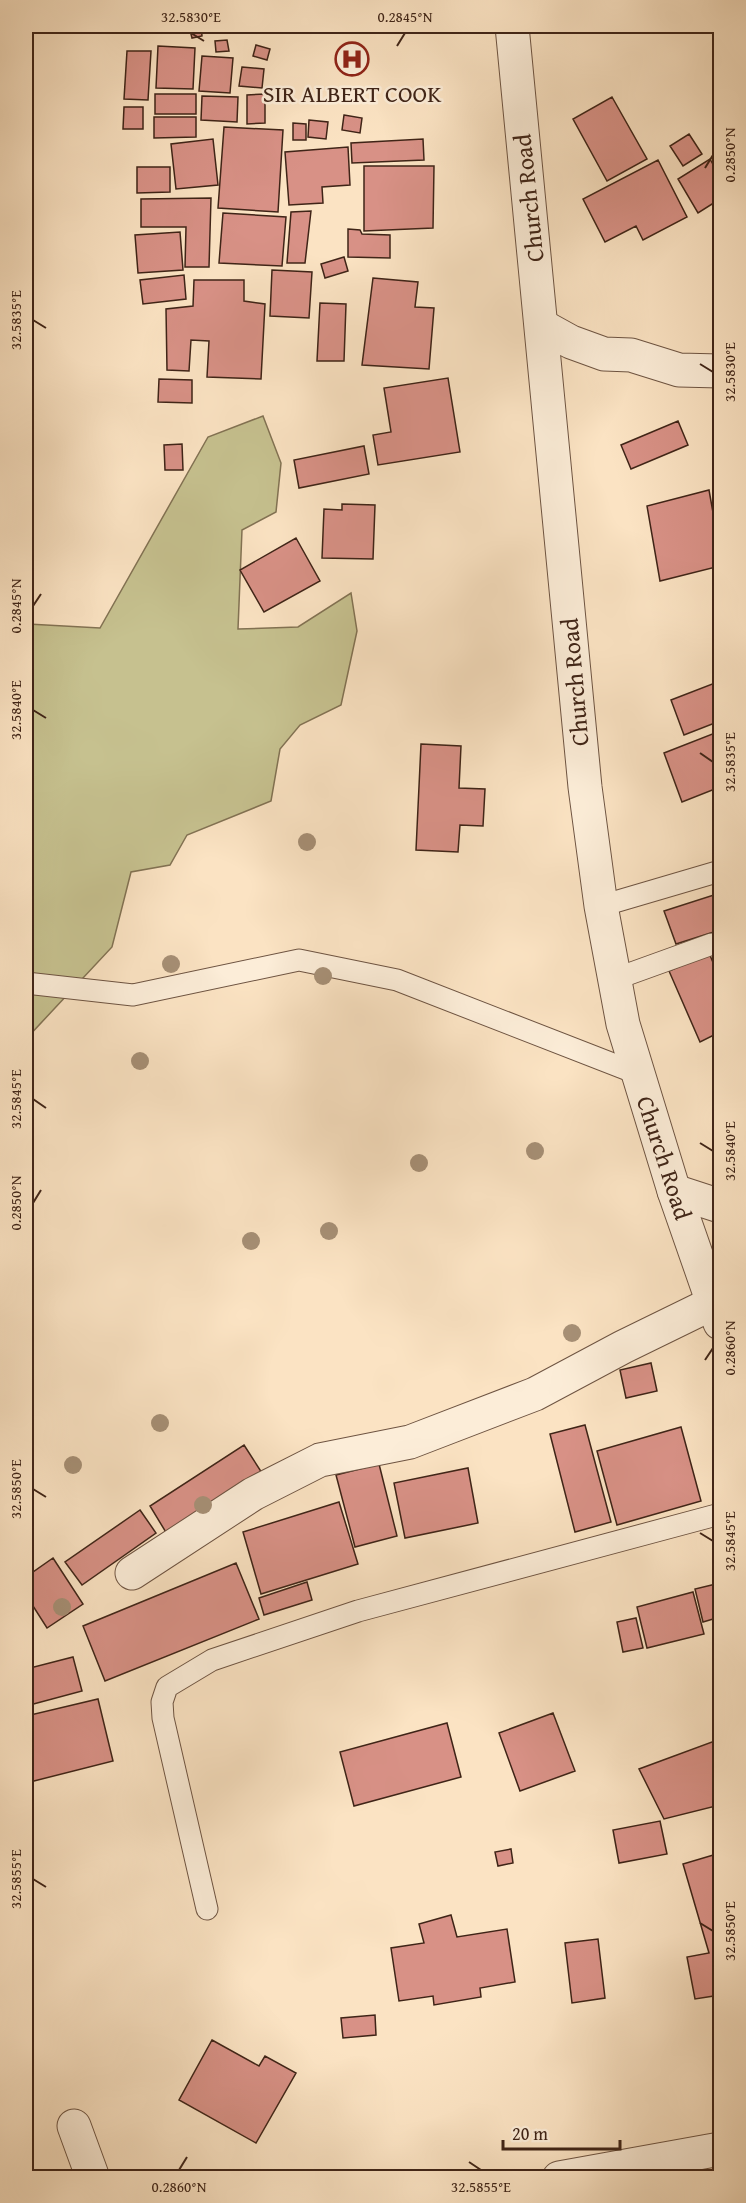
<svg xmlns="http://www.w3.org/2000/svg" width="746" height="2203" viewBox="0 0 746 2203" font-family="'Gentium Book Plus',serif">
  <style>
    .green { fill: #c6c18f; stroke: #827253; stroke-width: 1.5 }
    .building { fill: #d89186; stroke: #3f2417; stroke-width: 1.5 }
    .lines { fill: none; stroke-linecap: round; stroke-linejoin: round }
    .service-casing { stroke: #6e5442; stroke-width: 23 }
    .minor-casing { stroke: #6e5442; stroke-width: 35 }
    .tertiary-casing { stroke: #6e5442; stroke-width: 35 }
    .service { stroke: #fcedd8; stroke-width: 21 }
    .minor { stroke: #fcedd8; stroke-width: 33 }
    .tertiary { stroke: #fcedd8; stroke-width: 33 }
    .tree { fill: #a68f75 }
    .ticks { fill: none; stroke: #3f2417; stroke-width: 2 }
    .labels { text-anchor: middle; stroke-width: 5; stroke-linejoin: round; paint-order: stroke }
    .poi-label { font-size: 24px; fill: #3f2417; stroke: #fcedd8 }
    .street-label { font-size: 24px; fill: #3f2417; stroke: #fcedd8 }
    .neatline { fill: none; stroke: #3f2417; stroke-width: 2 }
    .ticks-label { font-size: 15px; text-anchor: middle; fill: #3f2417 }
  </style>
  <rect width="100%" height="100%" fill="#fbe3c3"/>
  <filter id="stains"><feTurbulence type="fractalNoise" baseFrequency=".00333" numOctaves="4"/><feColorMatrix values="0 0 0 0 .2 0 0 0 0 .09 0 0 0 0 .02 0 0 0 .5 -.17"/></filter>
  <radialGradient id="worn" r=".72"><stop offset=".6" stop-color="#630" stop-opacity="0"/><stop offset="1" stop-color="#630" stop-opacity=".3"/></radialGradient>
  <path class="green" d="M263,416L281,463L276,512L242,530L238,629L298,627L351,593L357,631L341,705L300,725L280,749L271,801L187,835L170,865L131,872L112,947L26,1039V626L28,624L100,628L208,437Z"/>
  <path class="building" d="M189,26H201L202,36L192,38Z
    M227,40L229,51L216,52L215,41Z
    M256,45L270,49L267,60L253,56Z
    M158,46L195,48L193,89L156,88Z
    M127,51H151L148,100L124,99Z
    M202,56L233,58L230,93L199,91Z
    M242,67L264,69L262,88L239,86Z
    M155,94H196V114H155Z
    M265,94V123L247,124V95Z
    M202,96L238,97L237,122L201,120Z
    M612,97L647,159L607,181L573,119Z
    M124,107H143V129H123Z
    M344,115L362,118L360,133L342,130Z
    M154,117H196V137L154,138Z
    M309,120L328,122L326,139L308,137Z
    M293,123L306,124V140H293Z
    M224,127L283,130L278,212L218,208Z
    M689,134L702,154L683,166L670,146Z
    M213,139L218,185L176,189L171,144Z
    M423,139L424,160L352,163L351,143Z
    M348,147L350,185L322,187L323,203L289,205L285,152Z
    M710,159L720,177V199L698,213L678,179Z
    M658,160L687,217L643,240L636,226L605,242L583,199Z
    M364,166H434L433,228L364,231Z
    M137,167H170V192L137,193Z
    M211,198L209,267H185L186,227H141V199Z
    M311,211L305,263H287L291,212Z
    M223,213L286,217L282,266L219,263Z
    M348,229L360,230L362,234L390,235V258L348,257Z
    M180,232L183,270L138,273L135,235Z
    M344,257L348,271L325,278L321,264Z
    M272,270L312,272L309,318L270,316Z
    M184,275L186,299L143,304L140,280Z
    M373,278L418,282L415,307L434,308L429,369L362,365Z
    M194,280H244V301L265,304L261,379L207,377L209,341L191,340L189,371L167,370L166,309L193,306Z
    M320,303L346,304L344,361H317Z
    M448,378L460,452L378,465L373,435L391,432L384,388Z
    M159,379L192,380V403L158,402Z
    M678,421L688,445L631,469L621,445Z
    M182,444L183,470H165L164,445Z
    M364,446L369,474L299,488L294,460Z
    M709,490L720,552V566L660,581L647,506Z
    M720,492V512L716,493Z
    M342,504L375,505L373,559L322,558L324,509L342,510Z
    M296,538L320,581L264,612L240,570Z
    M720,681V721L684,735L671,700Z
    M720,731V787L682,802L664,753Z
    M421,744L461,746L459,788L485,789L483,826L460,825L458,852L416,850Z
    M720,893V930L676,944L664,911Z
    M709,953L720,979V1032L700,1042L669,971Z
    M651,1363L657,1391L626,1398L620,1370Z
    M585,1425L611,1522L575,1532L550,1434Z
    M681,1427L701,1501L617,1525L597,1451Z
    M244,1445L262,1473L167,1534L150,1506Z
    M379,1464L397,1536L355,1547L336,1475Z
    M468,1468L478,1523L405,1538L394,1483Z
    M339,1502L358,1564L261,1594L243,1532Z
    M140,1510L156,1533L82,1585L65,1562Z
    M53,1558L83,1604L47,1628L26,1595V1577Z
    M236,1563L259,1619L105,1681L83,1626Z
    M307,1582L312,1600L264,1615L259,1598Z
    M720,1583V1617L703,1622L695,1589Z
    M693,1592L704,1634L647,1648L637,1607Z
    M636,1618L643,1648L623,1652L617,1622Z
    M26,1637L31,1656L26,1657Z
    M73,1657L82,1691L26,1706V1669Z
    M98,1699L113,1761L26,1783V1716Z
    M553,1713L575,1771L520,1791L499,1733Z
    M447,1723L461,1777L354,1806L340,1752Z
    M720,1739V1805L664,1819L639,1769Z
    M660,1821L667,1854L619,1863L613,1830Z
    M511,1849L513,1863L498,1866L495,1852Z
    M720,1853V1995L695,1999L687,1957L709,1953L683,1864Z
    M451,1915L457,1937L507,1929L515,1982L480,1988L481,1997L434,2005L433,1996L399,2001L391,1948L424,1943L419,1924Z
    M598,1939L605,1998L572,2003L565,1943Z
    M375,2015L376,2035L343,2038L341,2018Z
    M212,2040L259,2066L265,2056L296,2073L256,2143L179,2100Z"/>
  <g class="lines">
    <g class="service-casing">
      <path id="service" d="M601,906L720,871
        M615,979L712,944L720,947
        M26,983L133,995L299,960L397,980L636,1073
        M207,1909L163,1718L162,1702L167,1687L212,1660L358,1611L720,1514"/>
    </g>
    <g class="minor-casing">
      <path id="minor" d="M542,326L571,342L604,354L631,355L679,370L720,371
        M674,1191L720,1206
        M132,1573L253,1494L320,1460L410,1442L535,1394L623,1347L713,1303
        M74,2126L93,2178
        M559,2178L720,2149"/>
    </g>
    <g class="tertiary-casing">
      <path id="tertiary" d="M512,26L585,787L601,906L623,1024L674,1191L720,1323"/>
    </g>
    <use href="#service" class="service"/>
    <use href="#minor" class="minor"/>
    <use href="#tertiary" class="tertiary"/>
  </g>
  <g class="tree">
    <circle cx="307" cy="842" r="9"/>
    <circle cx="171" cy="964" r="9"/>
    <circle cx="323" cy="976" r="9"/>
    <circle cx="140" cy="1061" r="9"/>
    <circle cx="535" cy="1151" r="9"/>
    <circle cx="419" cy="1163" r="9"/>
    <circle cx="329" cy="1231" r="9"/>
    <circle cx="251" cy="1241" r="9"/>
    <circle cx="572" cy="1333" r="9"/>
    <circle cx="160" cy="1423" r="9"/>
    <circle cx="73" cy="1465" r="9"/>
    <circle cx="203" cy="1505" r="9"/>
    <circle cx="62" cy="1607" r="9"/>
  </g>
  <path class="ticks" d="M191,33L204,41M397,46L405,33M705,168L713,155M33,320L46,328M700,364L713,372M33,606L41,594M33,710L46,718M700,753L713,762M33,1099L46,1108M700,1143L713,1151M33,1203L41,1190M705,1360L713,1348M33,1489L46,1497M700,1533L713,1541M33,1879L46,1887M700,1923L713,1931M469,2162L481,2170M179,2170L187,2157"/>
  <defs>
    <g id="hospital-ring" transform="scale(1.725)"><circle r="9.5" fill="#fcedd8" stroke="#8f2418" stroke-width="1.5"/><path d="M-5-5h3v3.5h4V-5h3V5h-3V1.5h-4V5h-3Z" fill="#8f2418"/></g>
  </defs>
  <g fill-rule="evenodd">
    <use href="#hospital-ring" x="352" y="59"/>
  </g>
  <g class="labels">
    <g class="poi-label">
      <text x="352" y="102">SIR ALBERT COOK</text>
    </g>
    <g class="street-label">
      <text transform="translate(529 198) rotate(-96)" y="8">Church Road</text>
      <text transform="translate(575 682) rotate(-95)" y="8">Church Road</text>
      <text transform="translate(664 1158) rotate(72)" y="8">Church Road</text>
    </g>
  </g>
  <rect width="746" height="2203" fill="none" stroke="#fbe3c3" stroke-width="66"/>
  <path d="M503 2140v9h117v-9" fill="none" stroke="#3f2417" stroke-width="3"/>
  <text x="512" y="2140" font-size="18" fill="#3f2417" stroke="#fcedd8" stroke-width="4.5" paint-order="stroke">20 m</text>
  <rect x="33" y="33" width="680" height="2137" class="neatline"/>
  <g class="ticks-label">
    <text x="191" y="22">32.5830°E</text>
    <text x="405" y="22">0.2845°N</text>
    <text transform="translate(730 155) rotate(-90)" y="5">0.2850°N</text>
    <text transform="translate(16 320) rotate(-90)" y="5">32.5835°E</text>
    <text transform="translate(730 372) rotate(-90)" y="5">32.5830°E</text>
    <text transform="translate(16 606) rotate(-90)" y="5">0.2845°N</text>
    <text transform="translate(16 710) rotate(-90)" y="5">32.5840°E</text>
    <text transform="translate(730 762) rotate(-90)" y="5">32.5835°E</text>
    <text transform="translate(16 1099) rotate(-90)" y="5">32.5845°E</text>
    <text transform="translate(730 1151) rotate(-90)" y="5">32.5840°E</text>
    <text transform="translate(16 1203) rotate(-90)" y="5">0.2850°N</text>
    <text transform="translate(730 1348) rotate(-90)" y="5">0.2860°N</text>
    <text transform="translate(16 1489) rotate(-90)" y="5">32.5850°E</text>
    <text transform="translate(730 1541) rotate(-90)" y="5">32.5845°E</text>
    <text transform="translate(16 1879) rotate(-90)" y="5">32.5855°E</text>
    <text transform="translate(730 1931) rotate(-90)" y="5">32.5850°E</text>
    <text x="179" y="2192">0.2860°N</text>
    <text x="481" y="2192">32.5855°E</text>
  </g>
  <rect width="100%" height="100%" filter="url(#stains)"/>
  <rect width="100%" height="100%" fill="url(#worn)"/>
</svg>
